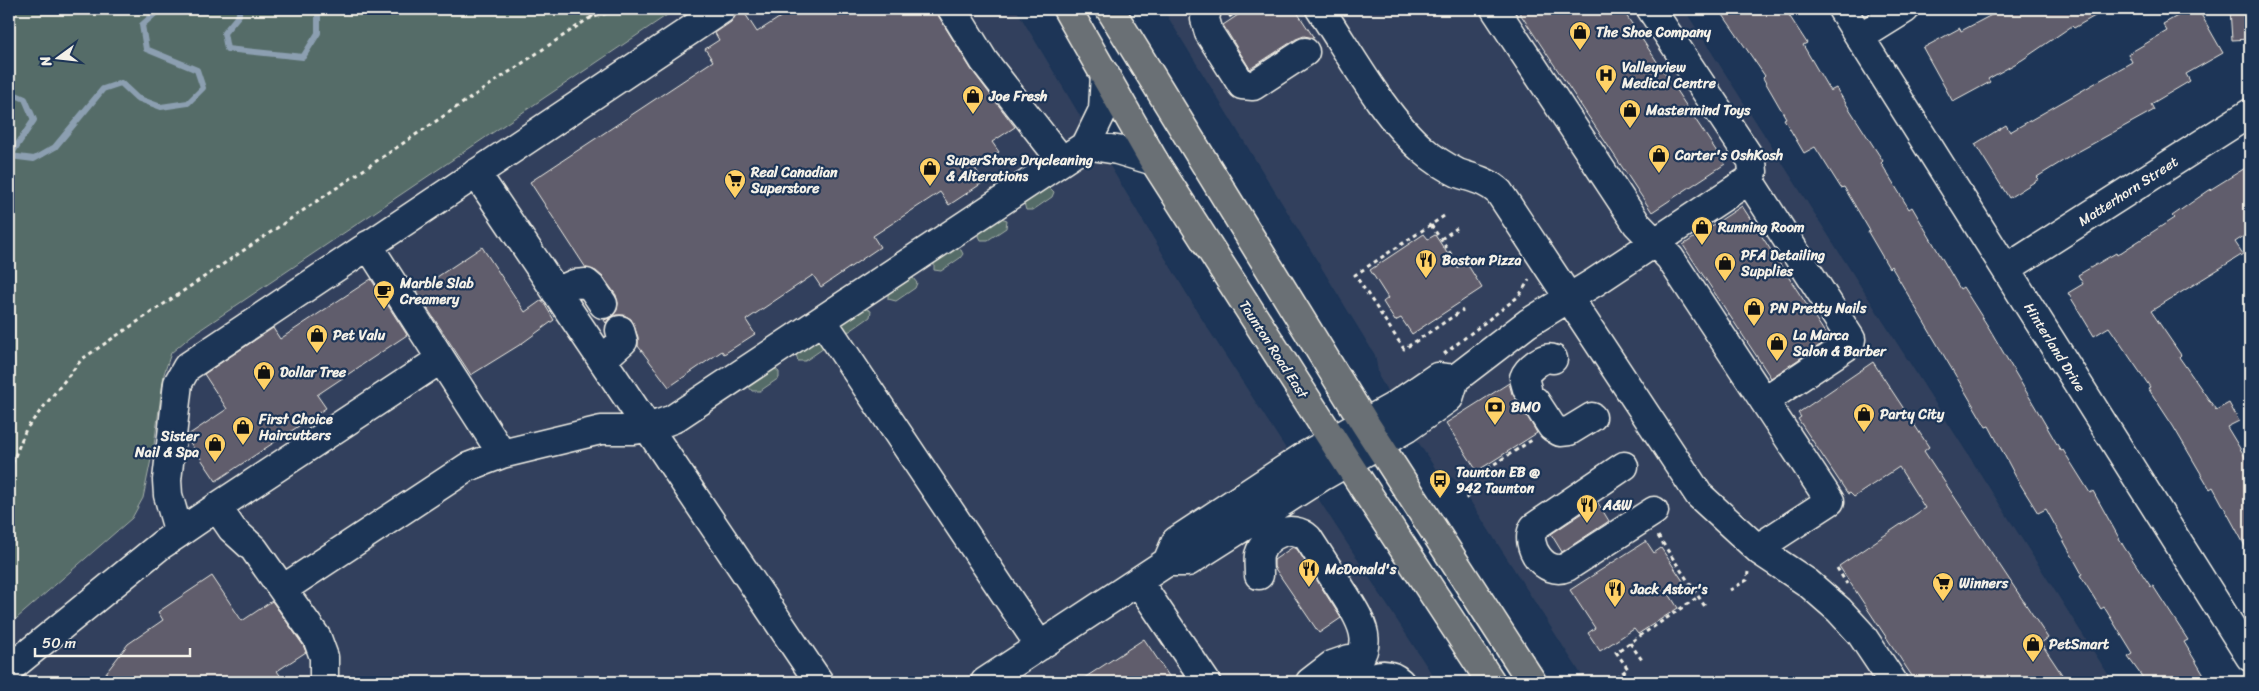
<svg xmlns="http://www.w3.org/2000/svg" width="2259" height="691" viewBox="0 0 2259 691" font-family="Sriracha,sans-serif">
  <style>
    .built { fill: #31415d }
    .green { fill: #556c68; stroke: #a4aea8 }
    .lines { fill: none; stroke-linecap: round; stroke-linejoin: round }
    .stream { stroke: #8c9fb1; stroke-width: 6 }
    .building { fill: #605d6c; stroke: #f4f1e8 }
    .minor-casing { stroke: #f4f1e8; stroke-width: 31 }
    .major-casing { stroke: #f4f1e8; stroke-width: 31 }
    .path { stroke: #f4f1e8; stroke-width: 3; stroke-dasharray: 4 4; stroke-linecap: butt }
    .minor { stroke: #1d3557; stroke-width: 28 }
    .major { stroke: #6a7074; stroke-width: 28 }
    .labels { text-anchor: middle; stroke-width: 4.5; stroke-linejoin: round; paint-order: stroke }
    .poi-label { font-size: 14px; font-weight: bold; fill: #f4f1e8; stroke: #1d3557; text-anchor: start }
    .street-label { font-size: 14px; fill: #f4f1e8; stroke: #1d3557 }
  </style>
  <rect width="100%" height="100%" fill="#1d3557"/>
  <filter id="ink" filterUnits="userSpaceOnUse"><feTurbulence type="fractalNoise" baseFrequency=".02" numOctaves="2"/><feDisplacementMap in="SourceGraphic" scale="10" xChannelSelector="R" yChannelSelector="G"/><feConvolveMatrix kernelMatrix="1 2 1 2 8 2 1 2 1" color-interpolation-filters="sRGB"/></filter>
  <g filter="url(#ink)">
    <path class="built" d="M670,9H1016L1203,321L1437,682H9V490L63,418Z
      M1163,9H1684L2113,682H1586L1460,485L1453,478L1435,468L1420,445L1379,377L1375,355Z"/>
    <path class="green" d="M9,9H676L191,336L171,353L164,374L154,445L143,498L132,518L9,625Z
      M1049,187L1054,192L1052,197L1033,210H1026L1024,203L1045,188Z
      M1001,218L1007,220L1006,228L988,240H981L979,236L980,232Z
      M955,248L961,250L963,254L960,258L941,271L934,270V261Z
      M913,278L917,283L915,288L896,301L888,299V292L908,279Z
      M865,308L871,311L870,317L850,331L845,332L842,323Z
      M819,338L824,348L805,361H798L796,354Z
      M774,368L779,372V378L760,391H752L749,387L750,383Z"/>
    <g class="lines">
      <path class="stream" d="M239,9V15L224,33L227,49L303,57L318,33V9
        M9,92L25,99L34,120L10,156L34,159L55,147L103,89L121,83L137,98L161,107L188,103L203,88L197,70L146,49L142,25L160,9"/>
    </g>
    <path class="building" d="M738,9H742L757,32L793,9H936L939,17L971,69L1015,127L992,142L999,152L975,168L984,182L949,205L940,192L873,236L880,247L821,287L813,275L746,320L755,334L724,354L722,351L669,387L638,346V337L631,319L624,315H616L609,319L606,323L604,320L612,317L617,310L618,303L616,295L603,277L596,271L586,268L530,182L713,61L705,49L719,40L715,33L731,22Z
      M1247,9H1295L1314,38L1304,36L1296,39L1250,69L1223,25Z
      M1517,9H1622L1725,164L1652,212Z
      M1719,9H1785L1807,43L1803,45L1830,91L1836,88L1883,161L1881,163L1909,209L1912,207L1960,289L1963,287L1989,328L2061,451L2063,450L2090,493L2093,491L2124,547L2151,587L2153,586L2188,640L2184,642L2208,682H2146L2128,657L2133,654L2104,607L2101,609L2080,575L2082,574L2046,509L2038,513L2017,479L1989,426L1986,427L1891,266L1889,268L1868,232L1870,231L1844,187L1841,188L1815,147L1804,153L1784,119L1786,118L1763,78L1765,76Z
      M2003,9H2107L2074,28L2072,26L2022,60L1988,79L1990,82L1953,102L1923,48L1960,28L1961,31Z
      M2190,9H2198L2223,53L2186,74L2190,81L2151,104L2154,110L2074,154L2037,177L2039,179L2009,198L1975,144L2006,125L2010,132L2132,62L2128,54L2167,31L2163,24Z
      M2230,9H2250V39L2232,40Z
      M2250,165V232L2235,242L2243,254L2151,311L2181,355L2179,357L2216,410L2229,403L2239,421L2227,427L2250,465V555L2213,487L2210,489L2173,426L2148,388L2150,387L2109,327L2094,336L2068,293L2083,284L2078,275L2116,253L2117,255L2174,218L2172,216L2208,191Z
      M1742,206L1829,339L1771,378L1683,245Z
      M1424,234L1428,239L1435,235L1457,268L1466,262L1482,288L1412,334L1401,318L1395,321L1383,302L1388,298L1370,270Z
      M482,247L525,312L542,300L554,320L521,344L471,375L416,291Z
      M371,279L407,335L317,395L326,408L216,481L187,438L188,435L227,409L204,374L273,328L280,339Z
      M1873,362L1929,447L1924,451L2048,638L2041,643L2067,682H1916L1839,566L1925,508L1899,467L1854,497L1850,493L1848,494L1798,419L1801,417L1798,413Z
      M1509,383L1512,394L1519,402L1537,433L1477,471L1446,423Z
      M1598,503L1609,521L1562,552L1551,534Z
      M1646,541L1654,553L1661,548L1685,584L1669,594L1678,608L1638,634L1634,629L1600,651L1588,633L1595,628L1570,590Z
      M1293,547L1297,549L1341,618L1319,633L1274,567V560Z
      M212,576L242,621L272,601L303,645L306,652L277,671L285,682H99L128,644L163,620L158,612Z
      M1144,639L1173,682H1078Z"/>
    <g class="lines">
      <g class="minor-casing">
        <path id="minor" d="M952,9L984,61L1062,161
          M1207,9L1205,19L1209,33L1242,85L1253,86L1305,52
          M1320,9C1349,52 1384,117 1423,150C1433,159 1446,167 1458,173C1472,178 1488,181 1499,192L1699,495L1760,551L1808,583L1839,610L1861,634L1893,682
          M1495,9L1637,224L1670,258L1830,501L1758,548
          M1842,9L2250,657
          M1860,37L1905,9
          M1086,145L1117,150L1154,161
          M476,173L648,428L673,419L822,320
          M1749,180L1851,339L1850,344L1764,401
          M368,245L441,359
          M2006,269L2250,113
          M556,292L574,284L586,283L593,289L603,304
          M602,360L623,341L620,330
          M1527,389L1524,378C1527,369 1544,355 1553,359
          M1535,401L1552,427L1560,432L1569,431L1592,417
          M1624,466L1534,527C1523,545 1545,577 1567,567L1654,511
          M179,533L217,507
          M1167,562L1176,541L1308,454L1393,407L1437,377L1455,379
          M1259,575C1259,568 1258,561 1259,555C1265,534 1292,523 1308,538C1319,555 1330,572 1341,589C1367,629 1380,651 1334,682
          M1138,581L1206,682
          M283,589L468,467L502,454
          M1040,646L822,320L1086,145L1103,110L1105,74
          M9,669L161,545L179,533L168,495L167,480L178,383L187,367L722,9
          M324,682V657L317,638L254,549L232,529L217,507L441,359L502,454L601,430H634L648,428L819,682
          M985,682L1167,562H1188L1323,476L1407,428L1449,398L1455,379L1528,323L1595,282L1749,180L1753,172L1752,161L1651,9
          M1310,682L1332,665L1349,659
          M1363,682C1376,674 1388,671 1400,682"/>
      </g>
      <g class="major-casing">
        <path id="major" d="M1067,9L1154,161L1347,462L1491,682
          M1110,9L1364,422L1532,682"/>
      </g>
      <path class="path" d="M1229,17L1241,9
        M590,18L601,9
        M1444,216L1355,275L1404,349L1463,310
        M1431,225L1458,265L1464,261
        M1441,239L1457,228
        M1444,354L1519,296L1529,280
        M9,471L26,429L82,359L588,19L620,9
        M1466,499L1474,491L1477,475L1532,440
        M1658,536L1706,608
        M1837,568L1847,584
        M1730,590L1747,580L1748,572
        M1630,643L1642,660
        M1609,682L1628,669L1616,652L1698,597"/>
      <use href="#minor" class="minor"/>
      <use href="#major" class="major"/>
    </g>
  </g>
  <defs>
    <g id="shop-pin" transform="scale(1.125)"><path d="M0 17L-7.5 6A9.5 9.5 0 1 1 7.5 6Z" fill="#ffd166" stroke="#1d3557"/><path d="M-5-2.5h2.3a2.7 3.5 0 0 1 5.4 0H5L5.5 6h-11ZM-1.5-2.5h3a1.5 2.3 0 0 0-3 0Z" fill="#111"/></g>
    <g id="hospital-pin" transform="scale(1.125)"><path d="M0 17L-7.5 6A9.5 9.5 0 1 1 7.5 6Z" fill="#ffd166" stroke="#1d3557"/><path d="M-5-5h3v3.5h4V-5h3V5h-3V1.5h-4V5h-3Z" fill="#111"/></g>
    <g id="supermarket-pin" transform="scale(1.125)"><path d="M0 17L-7.5 6A9.5 9.5 0 1 1 7.5 6Z" fill="#ffd166" stroke="#1d3557"/><path d="M-6-5.5h2.5l.6 2H6L4.5 2H-2.5L-4.4-4H-6ZM-1.5 3.2a1.3 1.3 0 1 0 .1 0ZM3 3.2a1.3 1.3 0 1 0 .1 0Z" fill="#111"/></g>
    <g id="restaurant-pin" transform="scale(1.125)"><path d="M0 17L-7.5 6A9.5 9.5 0 1 1 7.5 6Z" fill="#ffd166" stroke="#1d3557"/><path d="M-5-6h1v4h1v-4h1v4h1v-4h1v5L-1.5 .5V6h-2V.5L-5-1ZM5-6V6H3V1.5H1.5Q1.5-4 5-6Z" fill="#111"/></g>
    <g id="cafe-pin" transform="scale(1.125)"><path d="M0 17L-7.5 6A9.5 9.5 0 1 1 7.5 6Z" fill="#ffd166" stroke="#1d3557"/><path d="M-5.5-4.5H6V0H3Q3 3.5 0 3.5H-2.5Q-5.5 3.5-5.5 0ZM3-3.2v2h1.7v-2ZM-6 4.5H4V6H-6Z" fill="#111"/></g>
    <g id="bank-pin" transform="scale(1.125)"><path d="M0 17L-7.5 6A9.5 9.5 0 1 1 7.5 6Z" fill="#ffd166" stroke="#1d3557"/><path d="M-6-4H6V4H-6ZM0-2.3a2.3 2.3 0 1 0 0 4.6a2.3 2.3 0 1 0 0-4.6Z" fill="#111"/></g>
    <g id="bus-pin" transform="scale(1.125)"><path d="M0 17L-7.5 6A9.5 9.5 0 1 1 7.5 6Z" fill="#ffd166" stroke="#1d3557"/><path d="M-5-6H5V4H4V6H2V4H-2V6H-4V4H-5ZM-3.5-4V0h7V-4ZM-3.5 1.2v1.5H-2V1.2ZM2 1.2v1.5H3.5V1.2Z" fill="#111"/></g>
  </defs>
  <g fill-rule="evenodd">
    <use href="#shop-pin" x="1580" y="32"/>
    <use href="#hospital-pin" x="1606" y="75"/>
    <use href="#shop-pin" x="973" y="96"/>
    <use href="#shop-pin" x="1630" y="110"/>
    <use href="#shop-pin" x="1659" y="155"/>
    <use href="#shop-pin" x="930" y="168"/>
    <use href="#supermarket-pin" x="735" y="180"/>
    <use href="#shop-pin" x="1702" y="227"/>
    <use href="#restaurant-pin" x="1426" y="260"/>
    <use href="#shop-pin" x="1725" y="263"/>
    <use href="#cafe-pin" x="384" y="291"/>
    <use href="#shop-pin" x="1754" y="308"/>
    <use href="#shop-pin" x="317" y="335"/>
    <use href="#shop-pin" x="1777" y="343"/>
    <use href="#shop-pin" x="264" y="372"/>
    <use href="#bank-pin" x="1495" y="407"/>
    <use href="#shop-pin" x="1864" y="414"/>
    <use href="#shop-pin" x="243" y="427"/>
    <use href="#shop-pin" x="215" y="444"/>
    <use href="#bus-pin" x="1440" y="480"/>
    <use href="#restaurant-pin" x="1587" y="505"/>
    <use href="#restaurant-pin" x="1309" y="569"/>
    <use href="#supermarket-pin" x="1943" y="583"/>
    <use href="#restaurant-pin" x="1615" y="589"/>
    <use href="#shop-pin" x="2033" y="644"/>
  </g>
  <g class="labels">
    <g class="poi-label">
      <text x="1596" y="37">The Shoe Company</text>
      <text x="1622" y="72">Valleyview<tspan x="1622" dy="16">Medical Centre</tspan></text>
      <text x="989" y="101">Joe Fresh</text>
      <text x="1646" y="115">Mastermind Toys</text>
      <text x="1675" y="160">Carter's OshKosh</text>
      <text x="946" y="165">SuperStore Drycleaning<tspan x="946" dy="16">&amp; Alterations</tspan></text>
      <text x="751" y="177">Real Canadian<tspan x="751" dy="16">Superstore</tspan></text>
      <text x="1718" y="232">Running Room</text>
      <text x="1741" y="260">PFA Detailing<tspan x="1741" dy="16">Supplies</tspan></text>
      <text x="1442" y="265">Boston Pizza</text>
      <text x="400" y="288">Marble Slab<tspan x="400" dy="16">Creamery</tspan></text>
      <text x="1770" y="313">PN Pretty Nails</text>
      <text x="333" y="340">Pet Valu</text>
      <text x="1793" y="340">La Marca<tspan x="1793" dy="16">Salon &amp; Barber</tspan></text>
      <text x="280" y="377">Dollar Tree</text>
      <text x="1511" y="412">BMO</text>
      <text x="1880" y="419">Party City</text>
      <text x="259" y="424">First Choice<tspan x="259" dy="16">Haircutters</tspan></text>
      <text x="199" y="441" text-anchor="end">Sister<tspan x="199" dy="16">Nail &amp; Spa</tspan></text>
      <text x="1456" y="477">Taunton EB @<tspan x="1456" dy="16">942 Taunton</tspan></text>
      <text x="1603" y="510">A&amp;W</text>
      <text x="1325" y="574">McDonald's</text>
      <text x="1959" y="588">Winners</text>
      <text x="1631" y="594">Jack Astor's</text>
      <text x="2049" y="649">PetSmart</text>
    </g>
    <g class="street-label">
      <text transform="translate(2128 191) rotate(-33)" y="5">Matterhorn Street</text>
      <text transform="translate(2055 347) rotate(58)" y="5">Hinterland Drive</text>
      <text transform="translate(1274 349) rotate(57)" y="5">Taunton Road East</text>
    </g>
  </g>
  <rect width="2259" height="691" fill="none" stroke="#1d3557" stroke-width="30"/>
  <rect x="15" y="15" width="2229" height="661" fill="none" stroke="#f4f1e8" stroke-width="2" filter="url(#ink)"/>
  <g transform="translate(58 58) rotate(255)" stroke="#1d3557" stroke-width="4" paint-order="stroke">
  <path d="M0-4L9 19L0 12L-9 19Z" fill="#f4f1e8"/>
  <text y="-8" font-size="14" font-weight="bold" text-anchor="middle" fill="#f4f1e8">N</text>
  </g>
  <path d="M35 648v8h155v-8" fill="none" stroke="#f4f1e8" stroke-width="2.5"/>
  <text x="42" y="648" font-size="15" fill="#f4f1e8" stroke="#1d3557" stroke-width="4" paint-order="stroke">50 m</text>
</svg>
